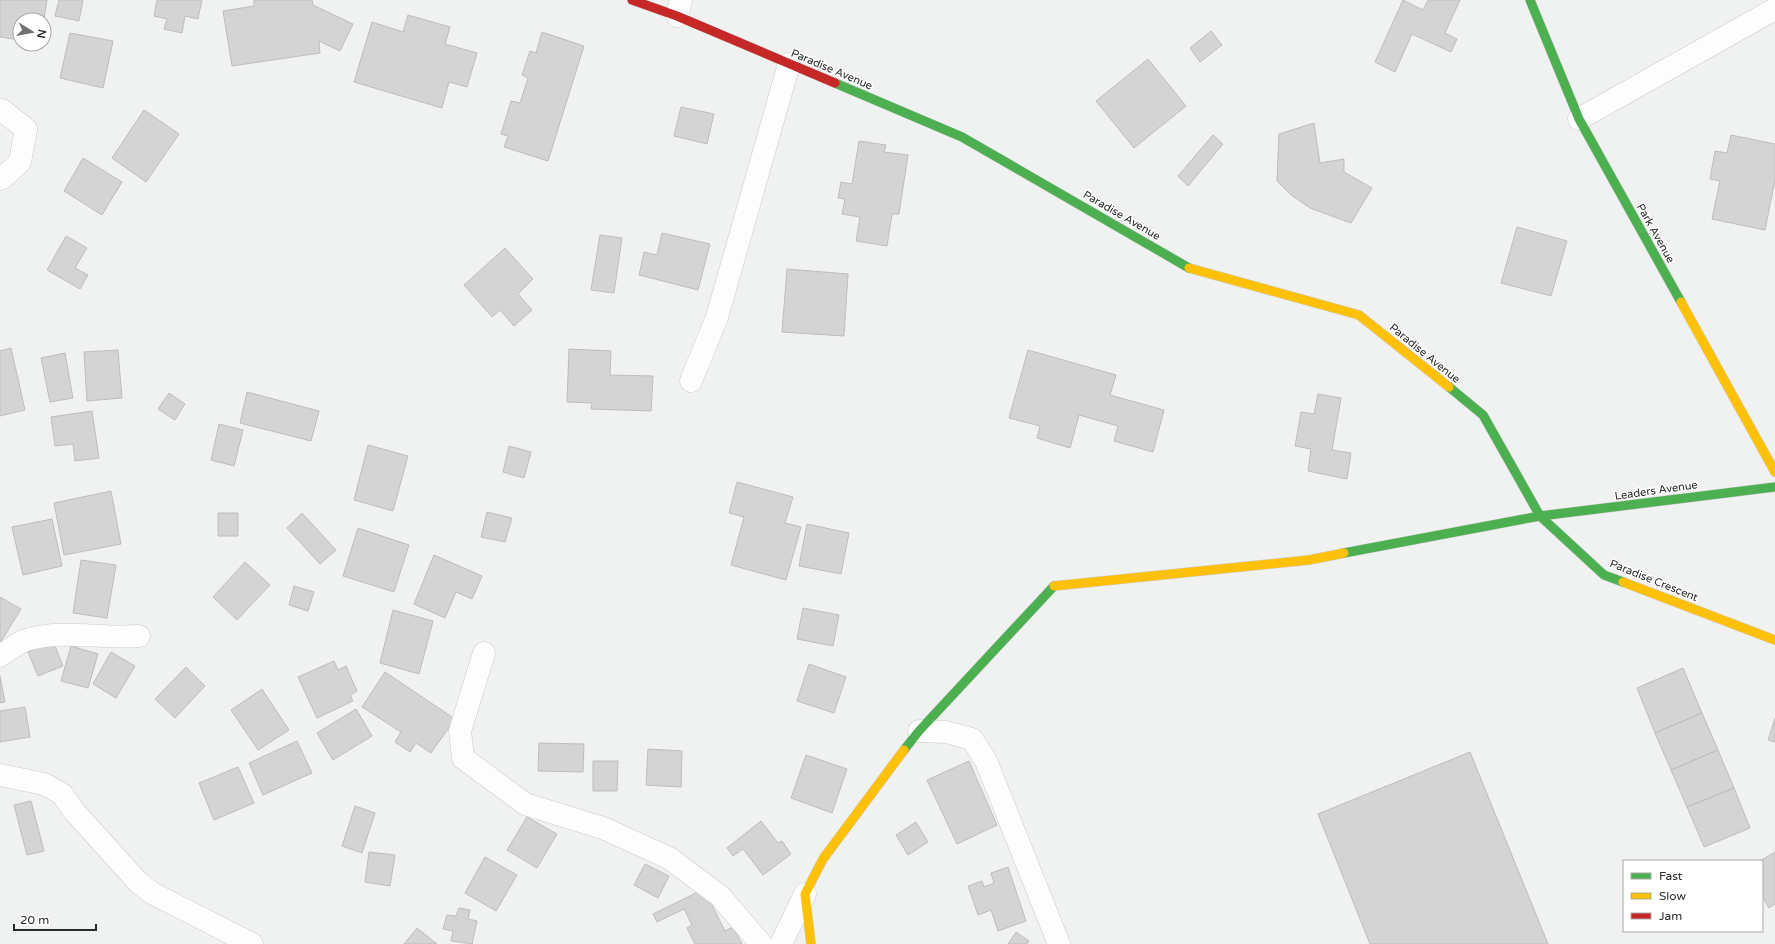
<svg xmlns="http://www.w3.org/2000/svg" width="1775" height="944" viewBox="0 0 1775 944" font-family="'Varela Round',sans-serif">
  <style>
    .building { fill: #d4d4d4; stroke: #bdbdbd }
    .lines { fill: none; stroke-linecap: round; stroke-linejoin: round }
    .street-casing { stroke: #cbcbcb; stroke-width: 23 }
    .fast-casing { stroke: #cbcbcb; stroke-width: 10 }
    .slow-casing { stroke: #cbcbcb; stroke-width: 10 }
    .jam-casing { stroke: #cbcbcb; stroke-width: 10 }
    .street { stroke: #fdfdfd; stroke-width: 22 }
    .fast { stroke: #4caf50; stroke-width: 9 }
    .slow { stroke: #ffc107; stroke-width: 9 }
    .jam { stroke: #c62828; stroke-width: 9 }
    .labels { text-anchor: middle; stroke-width: 3; stroke-linejoin: round; paint-order: stroke }
    .street-label { font-size: 11px; fill: #292a2a; stroke: #fff }
  </style>
  <rect width="100%" height="100%" fill="#f0f1f1"/>
  <path class="building" d="M0,0H47L44,19L37,17L36,20H20V40L0,37Z
    M59,0H83L79,21L55,16Z
    M157,0H202L198,19L185,16L182,33L164,29L167,19L154,16Z
    M254,0H312L313,5L353,24L340,51L319,41L320,53L232,66L223,11L254,6Z
    M1403,0L1423,10L1428,0H1460L1445,33L1457,39L1451,52L1412,34L1395,72L1375,62Z
    M408,15L450,27L445,44L477,53L467,87L449,82L442,108L354,82L372,22L403,32Z
    M1211,31L1222,45L1200,62L1190,48Z
    M542,32L584,46L548,161L504,147L508,136L501,134L511,101L520,103L528,78L522,75L530,51L536,53Z
    M70,33L113,41L103,88L60,78Z
    M1148,59L1186,106L1134,148L1096,101Z
    M681,107L714,114L707,144L674,136Z
    M144,110L179,134L146,182L112,158Z
    M1314,123L1320,163L1344,159V172L1372,188L1351,223L1310,208L1291,195L1277,181L1279,134Z
    M1213,135L1223,144L1188,186L1178,176Z
    M1731,135L1775,144V180L1765,230L1712,219L1720,181L1710,179L1715,151L1727,153Z
    M859,141L886,145L884,152L908,155L899,214H892L887,246L856,241L860,217L842,214L845,199L838,198L841,182L852,184Z
    M83,158L122,182L102,215L64,191Z
    M1517,227L1567,241L1551,296L1501,283Z
    M662,233L710,244L698,290L639,275L644,252L657,255Z
    M600,235L622,238L614,293L591,290Z
    M66,236L87,248L75,268L88,275L80,289L47,270Z
    M505,248L533,279L518,294L532,310L514,326L500,310L492,317L464,285Z
    M787,269L848,274L844,336L782,332Z
    M11,348L25,410L0,416V351Z
    M569,349L611,351L610,375L653,376L651,411L591,409L592,403L567,402Z
    M118,350L122,398L87,401L84,352Z
    M1028,350L1116,375L1110,395L1164,410L1153,452L1114,441L1118,426L1079,415L1070,448L1037,438L1040,426L1009,418Z
    M65,353L73,398L50,402L41,358Z
    M247,392L319,411L311,441L240,423Z
    M169,393L185,404L175,420L158,409Z
    M1318,394L1341,398L1332,450L1351,453L1347,479L1308,471L1311,449L1295,446L1301,412L1314,414Z
    M92,411L99,458L75,461L73,444L55,446L51,417Z
    M219,424L243,430L234,466L211,460Z
    M368,445L408,456L393,511L354,500Z
    M509,446L531,452L524,478L503,472Z
    M737,482L793,497L785,523L801,527L786,580L731,565L744,517L729,513Z
    M111,491L121,544L64,555L54,503Z
    M487,512L512,518L505,542L481,537Z
    M218,513H238V536H218Z
    M302,513L336,550L320,564L287,528Z
    M52,519L62,566L23,575L12,527Z
    M807,524L849,533L841,574L799,566Z
    M358,528L409,545L394,592L343,576Z
    M434,555L482,576L472,599L456,592L445,618L414,604Z
    M81,560L116,565L107,618L73,613Z
    M245,562L270,585L237,620L213,597Z
    M294,586L314,592L308,611L289,605Z
    M0,597L21,609L0,643Z
    M803,608L839,615L833,646L797,639Z
    M393,610L433,621L419,674L380,663Z
    M53,641L63,666L38,676L28,652Z
    M71,646L98,654L88,688L61,681Z
    M111,652L135,666L116,698L93,684Z
    M334,661L338,670L346,666L357,691L350,695L353,701L317,718L298,677Z
    M809,664L846,677L834,713L797,701Z
    M186,667L205,686L175,718L155,699Z
    M1683,668L1702,713L1655,733L1637,688Z
    M385,672L455,719L431,753L416,743L410,752L395,742L401,732L362,707Z
    M0,676L5,702L0,703Z
    M262,689L289,730L258,750L231,710Z
    M25,707L30,737L0,742V711Z
    M356,709L372,736L333,760L317,733Z
    M1702,713L1718,750L1671,770L1655,733Z
    M1775,718V742L1768,740Z
    M297,741L312,773L263,795L249,763Z
    M539,743L584,744L583,772L538,771Z
    M648,749L682,751L681,787L646,785Z
    M1718,750L1734,788L1687,807L1671,770Z
    M1470,752L1548,944H1370L1318,814Z
    M806,755L847,769L832,813L791,798Z
    M593,761H618L617,791H593Z
    M969,761L997,825L957,844L927,780Z
    M238,767L254,803L214,820L199,783Z
    M1734,788L1750,828L1704,847L1687,807Z
    M31,801L44,851L27,855L14,805Z
    M355,806L375,813L362,853L342,846Z
    M527,817L557,834L537,868L507,850Z
    M761,821L778,843L782,841L791,854L763,875L743,849L733,856L727,848Z
    M916,822L928,842L908,855L896,835Z
    M369,852L395,855L390,886L365,882Z
    M1775,852V904L1769,908L1762,896V861H1760Z
    M485,857L517,875L496,911L465,893Z
    M645,864L669,876L658,898L634,885Z
    M1008,867L1026,921L998,931L991,910L978,915L968,886L982,881L984,887L994,883L991,873Z
    M704,889L725,931L733,927L742,944H695L687,928L692,925L684,909L657,922L653,914Z
    M459,908L470,910L468,919L477,921L472,944L451,941L453,931L443,929L447,915L456,916Z
    M417,928L437,944H404Z
    M1016,932L1029,941L1027,944H1008Z"/>
  <g class="lines">
    <g class="street-casing">
      <path id="street" d="M677,16L681,0
        M0,110H2L26,129L20,162L1,179L0,178
        M1579,119L1775,9
        M691,381L717,317L789,64
        M484,653L460,731L463,758L525,804L603,828L669,858L720,896L761,944
        M0,656C8,651 17,643 26,640C63,629 100,639 139,636
        M919,731L946,732L972,739L986,761L1059,944
        M0,775L44,784L62,794L73,810L138,882L152,893L252,944
        M781,944L805,894"/>
    </g>
    <g class="fast-casing">
      <path id="fast" d="M1530,0L1579,119L1681,302
        M835,83L962,137L1189,268
        M1449,387L1483,415L1540,516L1604,575L1623,582
        M1344,553L1540,516L1775,487
        M904,750L919,731L1054,586"/>
    </g>
    <g class="slow-casing">
      <path id="slow" d="M1189,268L1359,315L1449,387
        M1681,302L1775,472
        M1623,582L1775,640
        M1054,586L1309,560L1344,553
        M811,944L805,894L823,859L904,750"/>
    </g>
    <g class="jam-casing">
      <path id="jam" d="M632,0L677,16L835,83"/>
    </g>
    <use href="#street" class="street"/>
    <use href="#fast" class="fast"/>
    <use href="#slow" class="slow"/>
    <use href="#jam" class="jam"/>
  </g>
  <g class="labels">
    <g class="street-label">
      <text transform="translate(832 69) rotate(23)" y="4">Paradise Avenue</text>
      <text transform="translate(1122 215) rotate(30)" y="4">Paradise Avenue</text>
      <text transform="translate(1656 233) rotate(61)" y="4">Park Avenue</text>
      <text transform="translate(1425 353) rotate(39)" y="4">Paradise Avenue</text>
      <text transform="translate(1656 490) rotate(-8)" y="4">Leaders Avenue</text>
      <text transform="translate(1654 580) rotate(22)" y="4">Paradise Crescent</text>
    </g>
  </g>
  <rect x="1623" y="860" width="140" height="72" fill="#ffffff" stroke="#a9aaaa"/>
  <rect x="1631" y="873" width="20" height="6" fill="#4caf50" stroke="#a9aaaa"/>
  <text x="1659" y="880" font-size="12" fill="#292a2a">Fast</text>
  <rect x="1631" y="893" width="20" height="6" fill="#ffc107" stroke="#a9aaaa"/>
  <text x="1659" y="900" font-size="12" fill="#292a2a">Slow</text>
  <rect x="1631" y="913" width="20" height="6" fill="#c62828" stroke="#a9aaaa"/>
  <text x="1659" y="920" font-size="12" fill="#292a2a">Jam</text>
  <g transform="translate(32 32) rotate(101)"><circle r="19" fill="#ffffff" stroke="#a9aaaa"/>
  <path d="M0-3L7 15L0 10L-7 15Z" fill="#6f7070"/>
  <text y="-6" font-size="11" font-weight="bold" text-anchor="middle" fill="#292a2a">N</text>
  </g>
  <path d="M14 924v6h82v-6" fill="none" stroke="#292a2a" stroke-width="2"/>
  <text x="20" y="924" font-size="12" fill="#292a2a" stroke="#ffffff" stroke-width="3" paint-order="stroke">20 m</text>
</svg>
